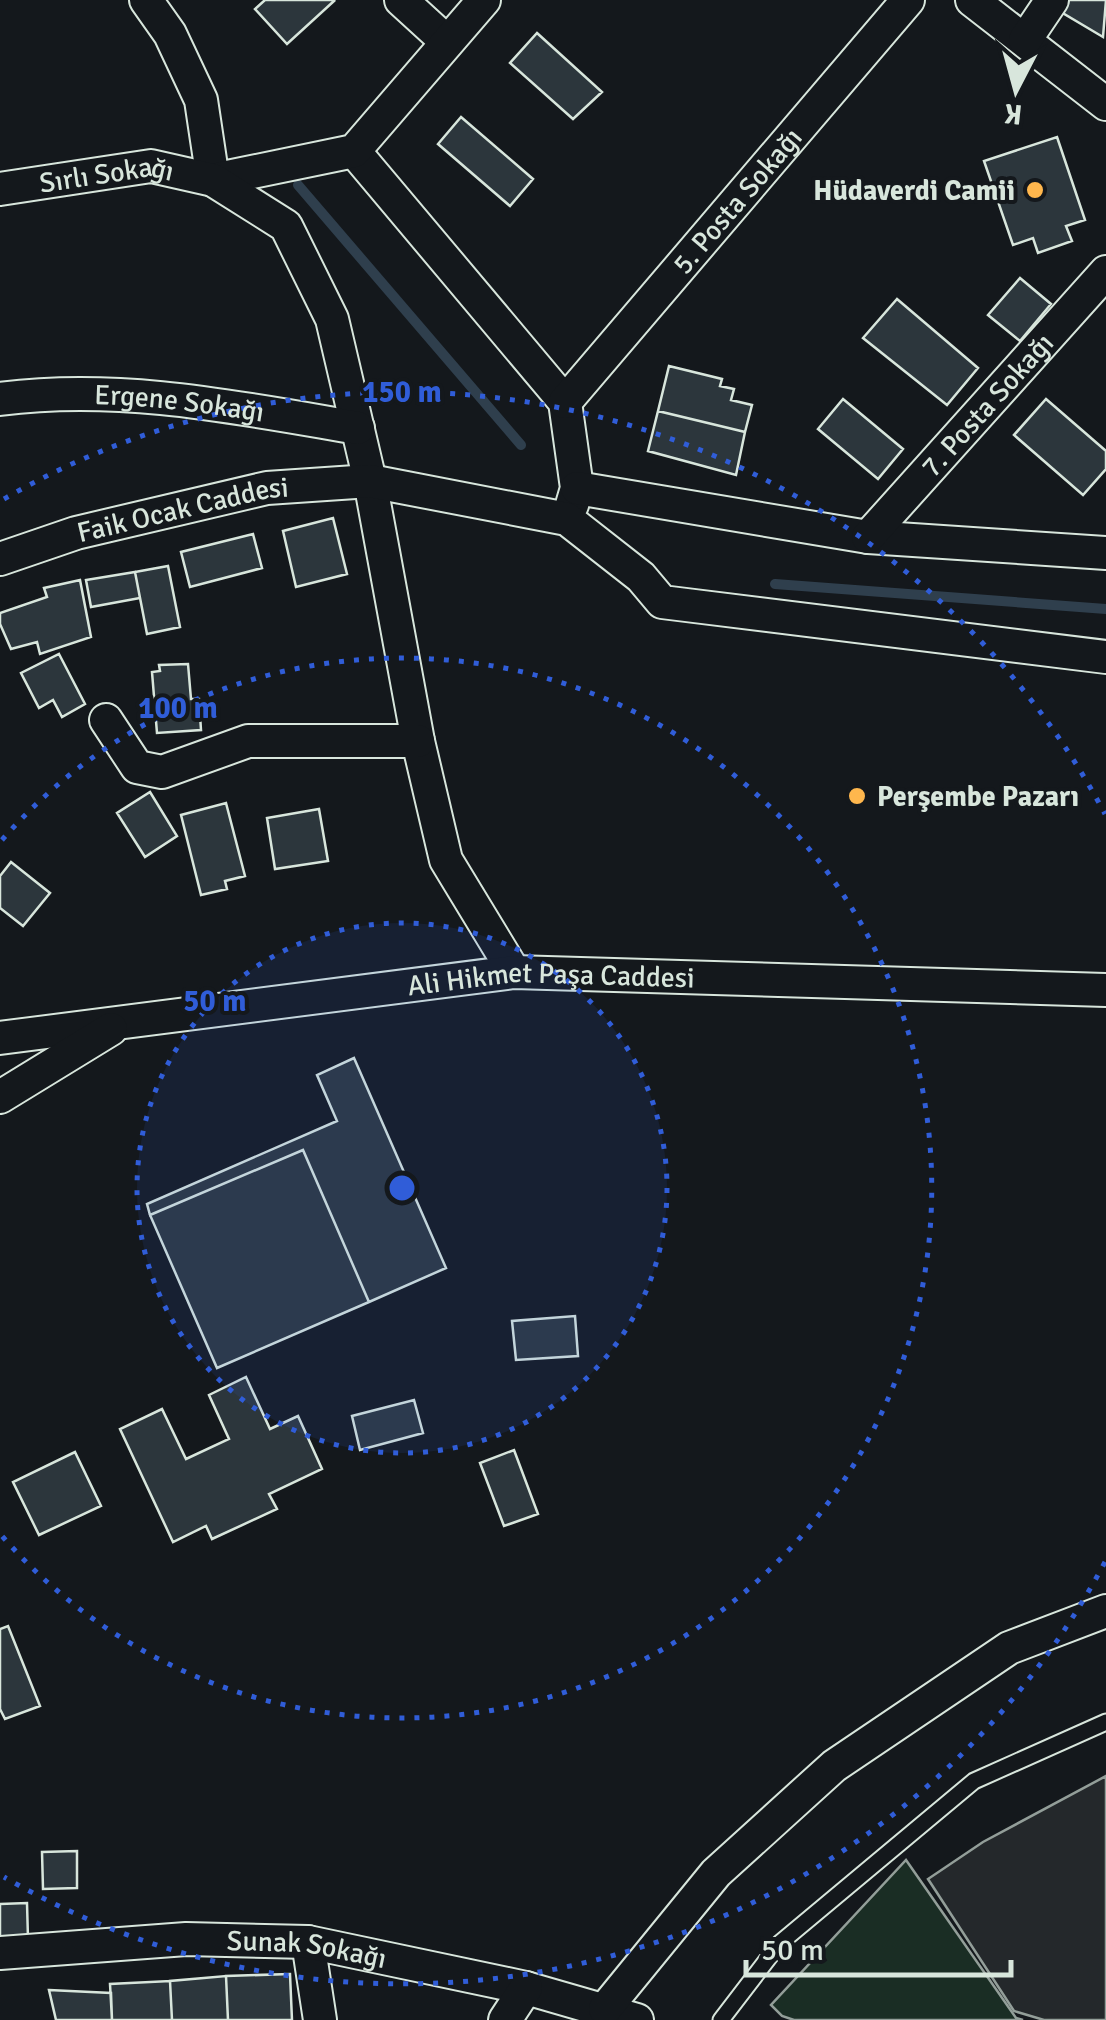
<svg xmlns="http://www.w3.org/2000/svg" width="1106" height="2020" viewBox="0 0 1106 2020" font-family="Signika,sans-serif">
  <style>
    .green { fill: #1a2d24; stroke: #939e99; stroke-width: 2.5 }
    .parking { fill: #24282b; stroke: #939e99; stroke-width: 2.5 }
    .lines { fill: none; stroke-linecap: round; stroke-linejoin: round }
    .stream { stroke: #2f3f4d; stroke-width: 10 }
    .building { fill: #2c363c; stroke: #d8e6dc; stroke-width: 2.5 }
    .service-casing { stroke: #d8e6dc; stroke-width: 19 }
    .minor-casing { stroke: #d8e6dc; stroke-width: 36 }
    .service { stroke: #14181c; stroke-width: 15 }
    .minor { stroke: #14181c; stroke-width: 32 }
    .ring { fill: none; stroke: #305dd8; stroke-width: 5; stroke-dasharray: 5 10 }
    .poi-dot { fill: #ffb74d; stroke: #14181c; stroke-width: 4 }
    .labels { text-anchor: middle; stroke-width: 8; stroke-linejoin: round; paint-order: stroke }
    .street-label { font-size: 28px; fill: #d8e6dc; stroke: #14181c }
    .poi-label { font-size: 28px; font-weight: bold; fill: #d8e6dc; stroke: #14181c; text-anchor: end }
    .centre { fill: #305dd8; stroke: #14181c; stroke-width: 5 }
    .ring-label { font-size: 30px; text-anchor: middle; font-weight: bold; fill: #305dd8; stroke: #14181c; stroke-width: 8; stroke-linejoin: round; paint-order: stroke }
  </style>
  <rect width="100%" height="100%" fill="#14181c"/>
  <path class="green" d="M906,1860L1016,2018L1023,2020H794L782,2016L771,2005Z"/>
  <path class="parking" d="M1106,1776V2020H1044L1014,2011L928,1879L983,1842Z"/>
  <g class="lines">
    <path class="stream" d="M298,185L521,445
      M775,584L1106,609"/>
  </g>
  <path class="building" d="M265,0H332L334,1L287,44L255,9Z
    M1068,0H1106L1103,37L1061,12Z
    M537,33L602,92L573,119L510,63Z
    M461,117L533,179L510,206L438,144Z
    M1057,137L1085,220L1066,226L1072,241L1038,253L1033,238L1013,245L984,161Z
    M1020,278L1051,304L1020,341L988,315Z
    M897,299L978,368L947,405L863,338Z
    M669,366L722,379L720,386L734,389L731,400L752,405L745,432L658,411Z
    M843,399L903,449L878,479L818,429Z
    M1046,399L1106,451V469L1083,495L1014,435Z
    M658,411L745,432L736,475L648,451Z
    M333,518L347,574L296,587L283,531Z
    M253,534L262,568L190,587L181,552Z
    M168,566L180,627L147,634L135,572Z
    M135,572L140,598L91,607L86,580Z
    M80,580L91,637L40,654L37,642L11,649L0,624V613L47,597L44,588Z
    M59,654L85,704L62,717L53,700L39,708L21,673Z
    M188,664L191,699H199L201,730L157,733L152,672L160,671L159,665Z
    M150,792L177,836L145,857L117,813Z
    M226,803L245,876L225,881L227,889L201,895L181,815Z
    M319,809L328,861L275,869L267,818Z
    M11,862L50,893L23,926L0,908V876Z
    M354,1058L446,1268L369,1302L303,1150L150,1215L147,1204L337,1121L317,1075Z
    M303,1150L369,1302L217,1368L150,1215Z
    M575,1316L578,1356L516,1360L512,1321Z
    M246,1377L270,1429L298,1416L322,1469L269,1494L277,1509L212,1539L206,1526L173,1542L120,1429L162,1409L186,1459L229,1439L209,1395Z
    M414,1400L423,1433L360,1450L352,1416Z
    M514,1450L538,1514L504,1526L480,1463Z
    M75,1452L101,1506L39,1535L13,1482Z
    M8,1626L40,1706L5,1719L0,1709V1629Z
    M77,1851V1888L43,1889L42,1852Z
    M27,1903L28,1939L0,1940V1904Z
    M290,1974L292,2020H228L226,1976Z
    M226,1976L228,2020H172L170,1981Z
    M170,1981L172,2020H112L110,1984Z
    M49,1990L111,1993L112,2020H56Z"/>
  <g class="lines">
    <g class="service-casing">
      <path id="service" d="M721,2020L780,1943L974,1781L1106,1722"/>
    </g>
    <g class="minor-casing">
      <g id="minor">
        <path d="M146,0L170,34L201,100L213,180"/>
        <path d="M401,0L447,42"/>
        <path d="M972,0L1106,104"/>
        <path d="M1025,40L1052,0"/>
        <path d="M354,151L565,402L577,488L572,505"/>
        <path d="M213,180L354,151L484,0"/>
        <path id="s1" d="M0,189L151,166L213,180L286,226L332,319L370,481L418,741L446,860L514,972"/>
        <path id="s2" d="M0,399C120,383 240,408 358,428"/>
        <path id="s3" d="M565,402L908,0"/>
        <path d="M577,488L868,537L1106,553"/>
        <path id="s4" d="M868,537L1106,272"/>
        <path id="s5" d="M0,559L76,533L267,488L370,481L567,519L641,577L662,602L1106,657"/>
        <path d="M106,720L137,767L162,772L248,741H418"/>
        <path id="s6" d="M0,1038L514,972L1106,990"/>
        <path d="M0,1097L111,1029"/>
        <path d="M308,1942L320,2020"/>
        <path id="s7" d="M0,1953L186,1939L308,1942L526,1988L637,2020"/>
        <path d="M605,2009L716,1873L834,1766L1009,1648L1106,1611"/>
        <path d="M505,2020L526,1988"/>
      </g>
    </g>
    <use href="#service" class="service"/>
    <use href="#minor" class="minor"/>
  </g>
  <circle cx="402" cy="1188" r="265" fill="#305dd8" fill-opacity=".12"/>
  <g class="ring">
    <circle cx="402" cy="1188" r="265"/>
    <path d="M2 840A530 530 0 1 1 2 1536"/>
    <path d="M1105 1562A796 796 0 0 1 4 1877M4 499A796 796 0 0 1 1105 814"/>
  </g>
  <g class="poi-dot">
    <circle cx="1035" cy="190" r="10"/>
    <circle cx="857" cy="796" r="10"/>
  </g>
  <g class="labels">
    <g class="street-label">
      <text dy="10" stroke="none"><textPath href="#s1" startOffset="108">Sırlı Sokağı</textPath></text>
      <text dy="10" stroke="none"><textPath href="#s3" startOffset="265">5. Posta Sokağı</textPath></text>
      <text dy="10" stroke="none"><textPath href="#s2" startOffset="180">Ergene Sokağı</textPath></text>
      <text dy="10" stroke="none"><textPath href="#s4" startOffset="178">7. Posta Sokağı</textPath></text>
      <text dy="10" stroke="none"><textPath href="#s5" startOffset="190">Faik Ocak Caddesi</textPath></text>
      <text dy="10" stroke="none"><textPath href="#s6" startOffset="555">Ali Hikmet Paşa Caddesi</textPath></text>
      <text dy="10" stroke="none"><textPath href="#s7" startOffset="308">Sunak Sokağı</textPath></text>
    </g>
    <g class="poi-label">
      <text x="1015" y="200">Hüdaverdi Camii</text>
      <text x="877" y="806" text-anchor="start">Perşembe Pazarı</text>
    </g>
  </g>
  <circle cx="402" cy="1188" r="15" class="centre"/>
  <g class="ring-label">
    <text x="402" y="402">150 m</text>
    <text x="178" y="718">100 m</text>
    <text x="215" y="1011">50 m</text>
  </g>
  <g transform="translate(1016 90) rotate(186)" stroke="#14181c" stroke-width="8" paint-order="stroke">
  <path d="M0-8L18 38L0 25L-18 38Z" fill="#d8e6dc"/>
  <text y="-15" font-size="28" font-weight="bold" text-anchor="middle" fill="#d8e6dc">K</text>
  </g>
  <path d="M746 1960v15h265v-15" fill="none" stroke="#d8e6dc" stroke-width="5"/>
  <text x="761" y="1960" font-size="30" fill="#d8e6dc" stroke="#14181c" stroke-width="8" paint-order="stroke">50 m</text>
</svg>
